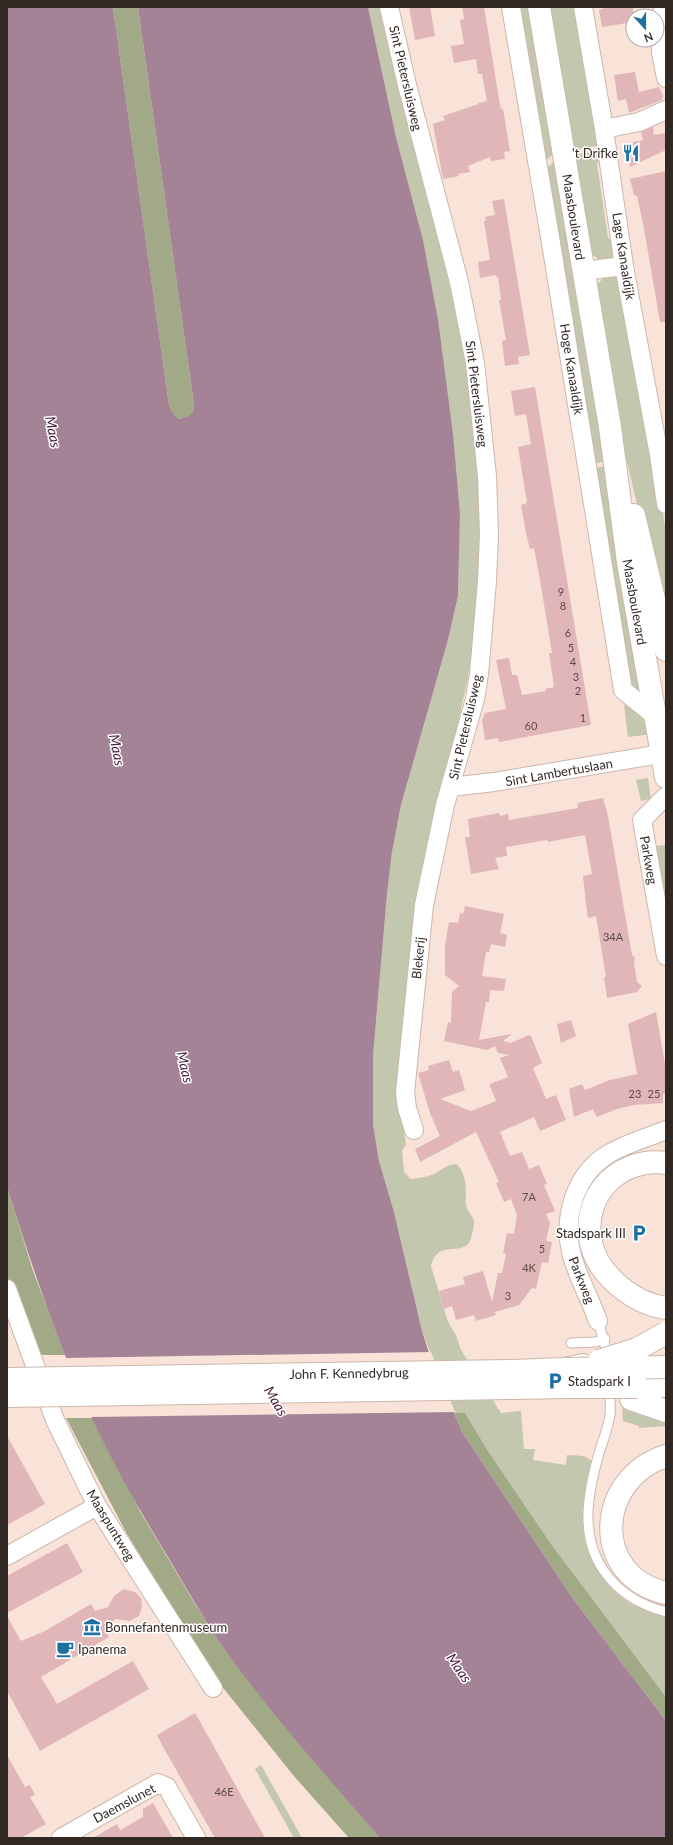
<svg xmlns="http://www.w3.org/2000/svg" width="673" height="1845" viewBox="0 0 673 1845" font-family="Lato,sans-serif">
  <style>
    .green { fill: #c2c7ad }
    .forest { fill: #a2a986 }
    .water { fill: #a48397 }
    .pier { fill: #f9e2d7 }
    .building { fill: #e1b6b8 }
    .lines { fill: none; stroke-linecap: round; stroke-linejoin: round }
    .service-casing { stroke: #ccb7ab; stroke-width: 11 }
    .minor-casing { stroke: #ccb7ab; stroke-width: 20 }
    .tertiary-casing { stroke: #ccb7ab; stroke-width: 24 }
    .primary-casing { stroke: #ccb7ab; stroke-width: 24 }
    .service { stroke: #fff; stroke-width: 9 }
    .minor { stroke: #fff; stroke-width: 18 }
    .tertiary { stroke: #fff; stroke-width: 22 }
    .primary { stroke: #fff; stroke-width: 22 }
    .primary-bridge-casing { stroke: #ccb7ab; stroke-width: 24; stroke-linecap: butt }
    .primary-bridge { stroke: #fff; stroke-width: 22 }
    .labels { text-anchor: middle; stroke-width: 3; stroke-linejoin: round; paint-order: stroke }
    .number-label { font-size: 11px; fill: #5c4c48 }
    .street-label { font-size: 13px; fill: #302823; stroke: #fff }
    .poi-label { font-size: 13px; fill: #302823; stroke: #fff; text-anchor: start }
    .water-label { font-size: 14px; font-style: italic; fill: #4d203f; stroke: #fff }
  </style>
  <rect width="100%" height="100%" fill="#f9e2d7"/>
  <path class="green" d="M368,7H383L459,325L474,405L482,541L477,613L468,678L449,763L402,1118L406,1145L402,1150L404,1172L411,1179C419,1178 426,1177 434,1174C442,1170 447,1164 457,1164C465,1174 466,1183 466,1196C466,1199 465,1203 466,1205C467,1211 473,1216 474,1222C474,1226 473,1231 472,1234C467,1262 439,1235 431,1266L448,1322L456,1335L461,1350L501,1413L521,1411L524,1449H535L533,1460L566,1465L567,1455C576,1456 589,1454 592,1463C588,1483 584,1502 583,1521C582,1552 603,1586 628,1602C640,1609 653,1612 666,1616V1697L551,1544L488,1451L465,1413H454L422,1331L394,1212L379,1161L373,1124V1056L387,894L392,852L401,805L448,640L458,596L460,514L423,240L396,137Z
    M515,7H531L555,153L541,164Z
    M548,7H578L602,145L572,150Z
    M603,150L604,154L597,164L608,238L617,243L616,260L602,263L588,250L573,155Z
    M557,159L606,461L593,464L543,171Z
    M606,276H615L620,279L666,531V606L657,587L619,429L596,285Z
    M607,466L646,699L629,685L594,468Z
    M629,704L651,727L652,734L628,737L624,705Z
    M648,778L651,799L641,801L636,780Z
    M665,845L666,848V904L656,846Z
    M666,1384V1426L639,1428V1426L623,1421L621,1388Z
    M261,1765L302,1838H294L255,1769Z"/>
  <path class="forest" d="M113,7H138L194,405L193,412L188,416L180,419L175,416L169,405Z
    M7,1187L33,1271L65,1355H36L7,1279Z
    M454,1413H465L488,1451L551,1544L666,1697V1721L571,1596L462,1432Z
    M66,1418H93L141,1513L195,1604L227,1653L268,1705L380,1838H349L293,1775L212,1674L126,1532Z"/>
  <path class="water" d="M7,7H113L169,405L175,416L180,419L188,416L193,412L194,405L138,7H368L396,137L423,240L438,320L453,434L460,514L458,596L448,640L401,805L392,852L387,894L373,1056V1124L379,1161L394,1212L422,1331L431,1359L462,1432L571,1596L666,1721V1838H380C329,1779 273,1716 227,1653C206,1623 188,1591 169,1559C144,1518 120,1476 99,1433C61,1354 33,1270 7,1187Z"/>
  <path class="pier" d="M431,1352L455,1412L90,1417L65,1358Z"/>
  <path class="building" d="M409,7H430L435,36L415,40Z
    M462,7H484L499,99L501,109H503L510,151L504,152L505,159L491,161L490,157L468,166L470,172L458,174L459,176L443,179L433,124L445,120L443,116L479,104L478,103L487,101L482,74H478L476,59L454,63L451,46L464,44L460,20L464,19Z
    M607,7H633V22L602,27L599,10Z
    M635,72L639,92L659,87L663,96L662,100L629,113L626,99L618,101L614,75Z
    M653,127L654,135L666,133V150L630,167L625,144L643,140L641,132Z
    M666,171V322H660L643,223L637,196L634,195L630,179Z
    M504,199L530,355L518,357L519,364L505,366L502,341L506,340L499,300H501L498,276L496,277V275L480,278L478,262L490,260L484,221H486L485,217L495,215L492,201Z
    M535,387L591,725L499,742L498,738L485,740L482,720L485,713L506,709L496,660L509,658L512,675H517L522,695L546,691L545,689L554,687L549,653H552L540,580L534,548L530,549L526,533L521,505L527,503L518,447L531,444L526,414L515,416L511,391Z
    M603,798L608,816L632,955L635,958L634,963L637,982L642,986L637,992L607,998L604,977H606L596,916L588,918L586,904L583,876L592,874L585,835L548,842L547,840L506,847L507,856L495,858L499,869L471,874L465,837H470L468,819L499,813L500,816L508,814L509,820L578,808L577,803Z
    M465,906L504,914L500,933L507,935L505,947L491,944L489,952H486L482,976L506,979L504,991L490,990L489,1002H486L479,1040L512,1034L503,1041L511,1043L529,1035L531,1036L542,1063L533,1068L546,1099L556,1095L566,1120L540,1131L534,1117L500,1132L510,1156L522,1152L529,1169L539,1165L547,1184L544,1185L555,1211L546,1214L550,1223L546,1241L552,1242L548,1263L542,1262L536,1289L532,1288L519,1305L495,1312L496,1315L476,1321L474,1315L456,1320L452,1306L444,1309L439,1291L465,1284L463,1277L483,1271L492,1302L498,1273H502L506,1254L503,1253L507,1233L514,1234L517,1215L511,1199L504,1202L496,1183L499,1182L476,1132L420,1162L415,1149L440,1136L430,1113L418,1073L429,1070L428,1066L449,1060L453,1072L459,1070L465,1090L440,1099L471,1111L496,1101L490,1086V1084L508,1077L500,1058L509,1055L498,1053L495,1046L487,1050L444,1041L448,1022L451,1023L452,992L459,986L445,975V945L449,922L458,923L460,913L463,914Z
    M656,1012L666,1070V1093L663,1094V1103L634,1105L617,1109L597,1117L593,1109L574,1117L569,1089L582,1084L585,1090L610,1080L637,1074L628,1024Z
    M571,1020L576,1036L561,1043L557,1024Z
    M7,1436L45,1504L7,1525Z
    M67,1543L83,1572L7,1613V1576Z
    M124,1589L135,1592L141,1598L142,1607L139,1616L130,1621L115,1619L106,1631L109,1637L41,1677L57,1704L133,1661L149,1689L40,1751L7,1691V1616L21,1641L45,1631L91,1604L95,1611L108,1607L114,1596Z
    M195,1713L212,1743L265,1838H215L162,1745L157,1735Z
    M7,1755L25,1787L30,1785L35,1795L30,1797L46,1824L21,1838H7Z
    M153,1803L173,1838H93L117,1824L120,1830L143,1817V1809Z"/>
  <g class="lines">
    <g class="service-casing">
      <path id="service" d="M598,1321L609,1359
        M571,1343L595,1342L605,1339
        M609,1387C610,1396 611,1406 610,1415C608,1428 603,1441 599,1453C588,1492 579,1536 604,1571C619,1593 640,1605 666,1612"/>
    </g>
    <g class="minor-casing">
      <path id="minor" d="M389,7L407,85L459,282L475,363L487,476L489,534L487,581L479,674L475,699L445,805L424,905L405,1093L407,1108L414,1130
        M511,7L552,249L623,690L655,716
        M583,7L604,129L624,266L659,455L666,504
        M663,7L661,52L666,78
        M604,129L639,122L666,110
        M583,271L624,266
        M451,787L494,782L666,753
        M666,796L642,820L666,956
        M7,1289L55,1420L97,1506L213,1688
        M598,1321C590,1298 577,1276 571,1252C563,1217 575,1175 607,1155C624,1144 647,1138 666,1130
        M7,1556L97,1506
        M61,1838L158,1783L167,1787L196,1838"/>
    </g>
    <g class="tertiary-casing">
      <path id="tertiary" d="M539,7L610,427L628,562L666,777
        M634,515L666,650"/>
    </g>
    <g class="primary-casing">
      <path id="primary" d="M666,1163C621,1157 584,1192 590,1238C595,1273 632,1303 666,1308
        M512,1371L565,1369L583,1365
        M638,1387L666,1386
        M512,1388L566,1387
        M631,1399L666,1411
        M666,1456C596,1478 590,1576 666,1593"/>
    </g>
    <use href="#service" class="service"/>
    <use href="#minor" class="minor"/>
    <use href="#tertiary" class="tertiary"/>
    <use href="#primary" class="primary"/>
    <g class="primary-bridge-casing">
      <path id="primary-bridge" d="M599,1361L637,1349L666,1333
        M565,1369L666,1367
        M7,1379L512,1371
        M566,1387H638
        M7,1396L512,1388"/>
    </g>
    <use href="#primary-bridge" class="primary-bridge"/>
  </g>
  <defs>
    <g id="restaurant-bare" transform="scale(1.38)"><path d="M-5-6h1v4h1v-4h1v4h1v-4h1v5L-1.5 .5V6h-2V.5L-5-1ZM5-6V6H3V1.5H1.5Q1.5-4 5-6Z" fill="#1c71a1" stroke="#fff" stroke-width="2.5" paint-order="stroke"/></g>
    <g id="parking-bare" transform="scale(1.38)"><path d="M-3.5-5.5H1a3.5 3.5 0 0 1 0 7H-1V5.5H-3.5ZM-1-3.4V-.6H.8a1.4 1.4 0 0 0 0-2.8Z" fill="#1c71a1" stroke="#fff" stroke-width="2.5" paint-order="stroke"/></g>
    <g id="museum-bare" transform="scale(1.38)"><path d="M0-6L6-3V-2H-6V-3ZM-5-1h2V3h-2ZM-1-1h2V3h-2ZM3-1h2V3H3ZM-6 4H6V6H-6Z" fill="#1c71a1" stroke="#fff" stroke-width="2.5" paint-order="stroke"/></g>
    <g id="cafe-bare" transform="scale(1.38)"><path d="M-5.5-4.5H6V0H3Q3 3.5 0 3.5H-2.5Q-5.5 3.5-5.5 0ZM3-3.2v2h1.7v-2ZM-6 4.5H4V6H-6Z" fill="#1c71a1" stroke="#fff" stroke-width="2.5" paint-order="stroke"/></g>
  </defs>
  <g fill-rule="evenodd">
    <use href="#restaurant-bare" x="631" y="153"/>
    <use href="#parking-bare" x="639" y="1233"/>
    <use href="#parking-bare" x="555" y="1381"/>
    <use href="#museum-bare" x="92" y="1627"/>
    <use href="#cafe-bare" x="65" y="1649"/>
  </g>
  <g class="labels">
    <g class="number-label">
      <text x="561" y="596">9</text>
      <text x="563" y="610">8</text>
      <text x="568" y="637">6</text>
      <text x="571" y="652">5</text>
      <text x="573" y="666">4</text>
      <text x="576" y="681">3</text>
      <text x="578" y="695">2</text>
      <text x="583" y="722">1</text>
      <text x="531" y="730">60</text>
      <text x="613" y="941">34A</text>
      <text x="635" y="1098">23</text>
      <text x="654" y="1098">25</text>
      <text x="529" y="1201">7A</text>
      <text x="542" y="1253">5</text>
      <text x="529" y="1272">4K</text>
      <text x="508" y="1300">3</text>
      <text x="224" y="1796">46E</text>
    </g>
    <g class="street-label">
      <text transform="translate(406 78) rotate(77)" y="5">Sint Pietersluisweg</text>
      <text transform="translate(574 217) rotate(81)" y="5">Maasboulevard</text>
      <text transform="translate(624 256) rotate(81)" y="5">Lage Kanaaldijk</text>
      <text transform="translate(572 369) rotate(81)" y="5">Hoge Kanaaldijk</text>
      <text transform="translate(477 394) rotate(83)" y="5">Sint Pietersluisweg</text>
      <text transform="translate(635 602) rotate(80)" y="5">Maasboulevard</text>
      <text transform="translate(465 727) rotate(-77)" y="5">Sint Pietersluisweg</text>
      <text transform="translate(559 772) rotate(-10)" y="5">Sint Lambertuslaan</text>
      <text transform="translate(649 860) rotate(80)" y="5">Parkweg</text>
      <text transform="translate(418 958) rotate(-84)" y="5">Blekerij</text>
      <text transform="translate(582 1280) rotate(68)" y="5">Parkweg</text>
      <text transform="translate(349 1373) rotate(-1)" y="5">John F. Kennedybrug</text>
      <text transform="translate(111 1525) rotate(59)" y="5">Maaspuntweg</text>
      <text transform="translate(124 1803) rotate(-28)" y="5">Daemslunet</text>
    </g>
    <g class="poi-label">
      <text x="618" y="158" text-anchor="end">'t Drifke</text>
      <text x="626" y="1238" text-anchor="end">Stadspark III</text>
      <text x="568" y="1386">Stadspark I</text>
      <text x="105" y="1632">Bonnefantenmuseum</text>
      <text x="78" y="1654">Ipanema</text>
    </g>
    <g class="water-label">
      <text transform="translate(53 432) rotate(79)" y="5">Maas</text>
      <text transform="translate(117 750) rotate(79)" y="5">Maas</text>
      <text transform="translate(185 1067) rotate(77)" y="5">Maas</text>
      <text transform="translate(276 1401) rotate(59)" y="5">Maas</text>
      <text transform="translate(459 1668) rotate(55)" y="5">Maas</text>
    </g>
  </g>
  <rect width="673" height="1845" fill="none" stroke="#302823" stroke-width="16"/>
  <g transform="translate(645 28) rotate(159)"><circle r="19" fill="#ffffff" stroke="#aca9a7"/>
  <path d="M0-3L7 15L0 10L-7 15Z" fill="#1c71a1"/>
  <text y="-6" font-size="11" font-weight="bold" text-anchor="middle" fill="#302823">N</text>
  </g>
</svg>
